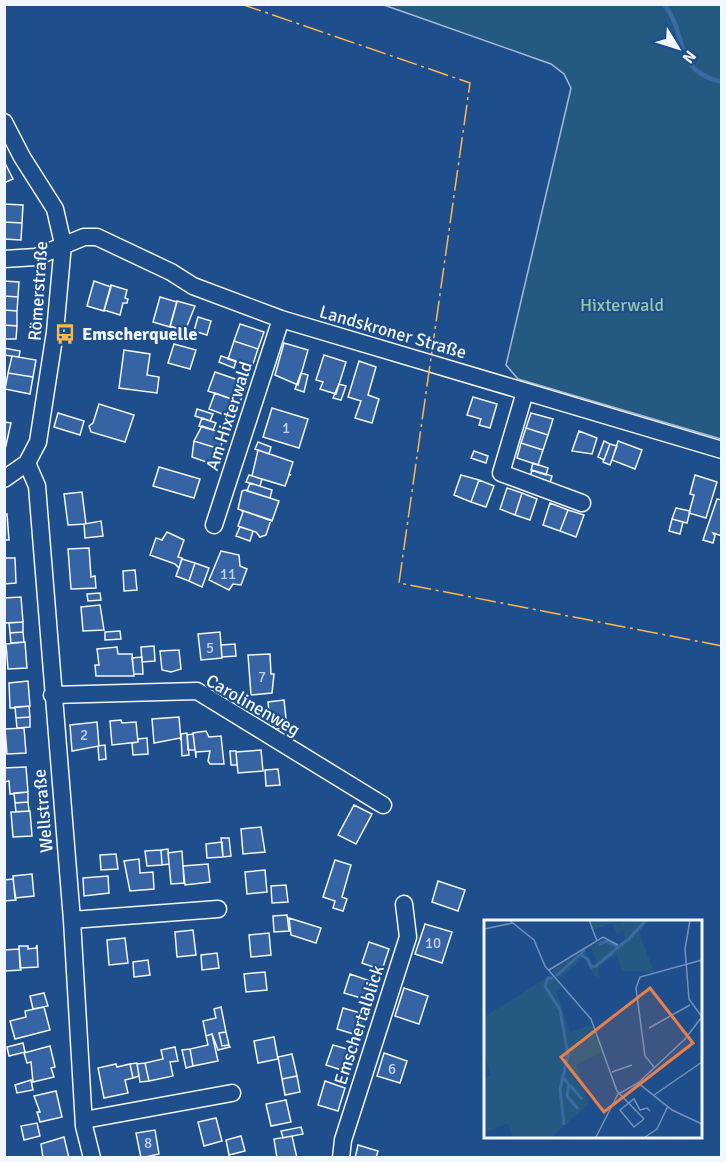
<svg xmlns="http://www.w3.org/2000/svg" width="726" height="1162" viewBox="0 0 726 1162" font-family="Signika,sans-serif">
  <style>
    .green { fill: #245a82; stroke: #a8bbd7; stroke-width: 1.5 }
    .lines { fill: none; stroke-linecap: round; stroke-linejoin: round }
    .stream { stroke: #3b69a3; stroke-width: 4.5 }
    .building { fill: #3563a3; stroke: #f2f6ff; stroke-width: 1.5 }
    .minor-casing { stroke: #f2f6ff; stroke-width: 19 }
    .minor { stroke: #1f4e8c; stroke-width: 16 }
    .power { stroke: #ffb74d; stroke-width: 1.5; stroke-dasharray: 21 4.5 3 4.5; stroke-linecap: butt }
    .labels { text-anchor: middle; stroke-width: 4.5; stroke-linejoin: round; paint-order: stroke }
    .number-label { font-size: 15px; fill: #c3d1e8 }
    .street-label { font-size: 18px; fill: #f2f6ff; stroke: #1f4e8c }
    .park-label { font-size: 18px; fill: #97c8a6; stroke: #1f4e8c }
    .poi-label { font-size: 18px; font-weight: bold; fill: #f2f6ff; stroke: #1f4e8c; text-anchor: start }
    .inset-river { fill: none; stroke: #3b69a3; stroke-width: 3 }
    .inset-road { fill: none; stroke: #7391ba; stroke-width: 1.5 }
    .view { fill: #ea8049; fill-opacity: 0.15; stroke: #ea8049; stroke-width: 3 }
    .inset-edge { fill: none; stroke: #f2f6ff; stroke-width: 3 }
  </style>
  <rect width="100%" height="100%" fill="#1f4e8c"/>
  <path class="green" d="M384,5H721V439L518,379L506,365L571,88L564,74L551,64Z"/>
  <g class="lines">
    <path class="stream" d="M664,4C689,36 672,71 722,82"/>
  </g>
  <path class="building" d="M5,163L13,179L4,183V164Z
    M4,204L23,205L22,223L4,222Z
    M4,222L22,223L21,240L4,239Z
    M4,281L19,282L18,297L4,296Z
    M94,281L111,287L104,311L87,306Z
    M111,285L127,290L125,298L128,299L127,303H123L120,315L104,310Z
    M4,296L18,297L17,311L4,310Z
    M160,297L177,302L170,327L153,322Z
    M177,301L195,306L185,331L170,326Z
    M4,310L17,311V326L4,325Z
    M198,317L211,321L207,335L194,331Z
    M240,324L264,332L258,349L234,341Z
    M4,325L17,326L16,339H4Z
    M234,341L258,349L252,367L228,359Z
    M284,343L308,350L298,385L275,375Z
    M174,344L196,350L190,369L168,363Z
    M4,348L20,351L19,357L4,355Z
    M124,350L150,354L147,375L159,377L157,393L119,388Z
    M324,355L346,362L336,394L320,389L323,382L316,380Z
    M12,356L36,360L33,377L8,373Z
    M221,356L236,361L234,368L219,362Z
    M359,361L376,367L368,395L379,399L372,423L355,418L361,401L348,397Z
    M215,372L247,383L240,402L208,391Z
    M8,373L33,377L30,394L5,389Z
    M301,373L308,375L304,392L295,389Z
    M339,384L346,386L341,400L333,398Z
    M215,393L240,402L233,418L209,409Z
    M473,397L497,404L490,428L479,425L481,419L467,415Z
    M99,404L134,415L125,442L91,432L89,426L93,423Z
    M272,408L308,419L299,448L263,437Z
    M197,409L213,414L210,421L195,416Z
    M58,413L84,421L80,435L54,427Z
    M531,413L553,419L548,435L526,428Z
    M202,418L216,423L213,430L199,426Z
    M4,422L11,423L4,454Z
    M202,426L225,434L220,449L194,441Z
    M526,428L548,435L543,450L521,443Z
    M579,431L597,438L592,454L572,451Z
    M194,441L220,449L215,465L192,457Z
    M604,441L610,444L604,460L598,457Z
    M618,441L642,450L635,469L612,460Z
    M258,442L271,447L269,454L255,449Z
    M521,443L543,450L538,465L517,458Z
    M610,444L617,446L610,465L603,462Z
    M258,450L293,462L289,474L291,475H289L285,486L252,476Z
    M474,451L488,456L486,463L471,458Z
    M533,463L548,468L546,475L531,470Z
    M159,467L200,479L194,498L153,486Z
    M532,470L552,476L550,483L530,477Z
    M249,475L262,479L260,486L246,482Z
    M461,475L479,480L471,502L454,495Z
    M695,475L717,482L706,518L689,513L694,495L690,494Z
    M479,480L494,486L486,507L471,502Z
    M250,483L272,490L270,498L247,491Z
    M507,488L522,493L515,515L500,509Z
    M245,490L279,501L272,521L238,509L242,491Z
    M82,492L86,524L68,525L64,494Z
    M522,493L537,499L530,520L515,515Z
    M717,499L722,500V536L713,533L715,536L713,543L703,540Z
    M550,503L568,510L560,531L543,525Z
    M676,508L690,511L687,523L672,519Z
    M241,510L271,520L266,535L260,537L256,532L238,526L243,512Z
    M568,510L584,515L576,537L560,531Z
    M7,514L9,540H4V515Z
    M672,519L683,522L680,534L669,531Z
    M101,521L103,536L85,538L84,524Z
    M240,527L253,531L250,541L236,536Z
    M167,532L184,540L178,557L182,558L179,568L175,564L150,555L156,538L162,540Z
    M89,548L91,577L95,576L96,588L71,589L68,549Z
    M221,551L239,555L240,566L247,569L241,585L233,584L229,590L209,580Z
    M4,558H15L16,583L4,584Z
    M182,559L195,563L189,581L176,576Z
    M195,563L209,568L202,587L189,581Z
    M135,570L137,590L124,591L123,571Z
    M100,593L101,600L88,601L87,594Z
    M21,597L23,622L5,623L4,598Z
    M100,605L104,630L83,631L81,607Z
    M23,622V632L10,633L9,623Z
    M120,631L121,639L105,640V632Z
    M23,632L24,642L11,643L10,633Z
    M220,632L222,658L201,660L198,634Z
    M25,642L27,668L8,669L6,644Z
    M235,644L236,656L222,657L221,645Z
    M154,646L155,661L142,662L141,647Z
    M117,647L118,654H132L134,676H96L95,665H99L97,649Z
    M179,650L181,669L171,672L162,670L160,651Z
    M270,654L271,674H274L272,693L251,695L248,655Z
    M142,657L143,674H134L132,658Z
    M28,681L30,706L10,708L9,683Z
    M284,700L287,728L274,729V723H270L268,702Z
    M29,706L30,717L16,718L15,707Z
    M30,717V727L17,728L16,718Z
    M179,717L181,740L180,738L154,743L152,719Z
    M121,720L122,723L136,722L138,742L112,745L110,721Z
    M97,722L99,746L72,751L70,725Z
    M24,728L26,753L7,754L5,729Z
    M206,731L209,737L221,736L224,764H210L208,761L210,751L196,752V758L193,733Z
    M187,733L189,755L182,756L181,734Z
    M193,734L195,750H188L187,735Z
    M147,738L148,754L133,755L132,743L138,742V739Z
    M105,745L106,759L99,760L98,746Z
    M261,750L263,771L238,773L236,752Z
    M230,751H236L237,765H231Z
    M26,767L28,792L10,794L9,781L4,782V768Z
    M278,769L280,785L266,786L265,770Z
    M28,792V802L15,803L14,793Z
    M28,802L29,811L16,812L15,803Z
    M354,805L372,814L356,844L338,835Z
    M30,811L32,836L13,837L11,812Z
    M261,827L265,852L243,854L241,829Z
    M221,838H229L231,856L223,857Z
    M222,842L223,857L207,858L206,844Z
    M168,849L169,864L162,865L161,850Z
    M161,850L162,865L147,866L145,851Z
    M182,851L184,883L171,884L168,853Z
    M116,854L118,869L101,870L100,855Z
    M139,859L140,873L153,872L154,889L130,891L124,861Z
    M335,860L351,865L342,897L347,899L343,911L333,908L335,901L323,897Z
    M208,864L210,882L185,885L183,866Z
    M265,870L267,892L247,894L245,872Z
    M32,874L34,896L15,898L13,876Z
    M108,876L109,893L84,896L83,878Z
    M13,879L16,900L4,901V880Z
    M438,881L465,890L458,911L432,902Z
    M286,885L288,902L272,903L271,886Z
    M287,915L289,931L274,932L273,916Z
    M289,918L321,928L316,943L291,935Z
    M425,924L452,932L442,963L415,954Z
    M193,930L196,955L177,957L175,932Z
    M269,933L271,955L251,957L249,935Z
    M125,938L128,963L109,965L107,940Z
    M369,942L389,949L382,970L362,963Z
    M37,945L38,967L20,968L19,946H28V949L36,948Z
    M19,949L21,970L5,971L4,950Z
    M217,953L219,968L202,970L201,955Z
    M148,960L150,975L134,977L133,962Z
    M265,972L267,990L246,992L244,974Z
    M350,974L373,982L368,1000L344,993Z
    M404,988L428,996L419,1024L395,1016Z
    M44,993L48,1006L33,1009L30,996Z
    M44,1007L50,1030L15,1039L10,1021L26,1017L25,1011Z
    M221,1007L226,1032L219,1033L222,1046L229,1045L230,1047L218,1050L212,1034L206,1036L203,1021L216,1018L214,1009Z
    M343,1008L364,1014L357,1035L337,1029Z
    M226,1032L229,1045L222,1046L219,1033Z
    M212,1034L218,1061L193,1066L190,1049L208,1045L206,1036Z
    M274,1037L278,1059L258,1063L254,1041Z
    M23,1043L25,1052L9,1056L7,1047Z
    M333,1045L354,1051L348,1072L326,1065Z
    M50,1046L55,1067L51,1068L54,1077L33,1082L31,1062L27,1063L24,1053Z
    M175,1047L178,1061L170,1062L173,1076L149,1081L145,1063L163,1059L161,1050Z
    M190,1049L193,1066L186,1068L182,1050Z
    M384,1053L407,1061L400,1083L377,1076Z
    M292,1054L297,1076L282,1079L278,1057Z
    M145,1063L149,1081L140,1082L137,1064Z
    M116,1064L117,1067L130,1064L133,1078L125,1080L128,1093L104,1098L98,1068Z
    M130,1064L137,1063L139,1076L133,1078Z
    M297,1076L300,1092L285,1095L282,1079Z
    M31,1080L33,1090L17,1093L15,1085Z
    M325,1081L345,1088L338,1111L318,1105Z
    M56,1091L62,1117L40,1122L37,1112H40L34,1096Z
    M286,1100L291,1122L271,1126L266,1104Z
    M216,1118L222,1141L204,1146L198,1122Z
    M37,1123L40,1136L24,1140L21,1126Z
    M301,1127L303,1134L283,1138L281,1131Z
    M155,1130L159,1154L141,1158L136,1133Z
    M241,1136L245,1151L229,1155L226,1140Z
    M292,1136L297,1158H277L274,1139Z
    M64,1137L69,1158H43L41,1144Z
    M358,1145L378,1151L376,1158H355Z"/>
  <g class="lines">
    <g class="minor-casing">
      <path id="minor" d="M4,122L22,157L55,209L63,244L55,332L38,442L27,463L4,479
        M4,259L36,257L84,237H97L171,272L193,286L281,319L722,450
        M525,392L501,473L582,503
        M27,463L37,486L72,920L84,1126L92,1158
        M214,525L281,319
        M52,695L197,691L383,805
        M72,920L218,909
        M84,1120L232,1093
        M341,1158L343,1140L408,937L404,904"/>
    </g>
    <use href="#minor" class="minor"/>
    <path class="power" d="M241,4L470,83L399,583L722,646"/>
  </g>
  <defs>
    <g id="bus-bare" transform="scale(1.62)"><path d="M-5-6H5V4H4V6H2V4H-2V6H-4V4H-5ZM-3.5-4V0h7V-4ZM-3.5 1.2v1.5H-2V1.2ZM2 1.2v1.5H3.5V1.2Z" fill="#ffb74d" stroke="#1f4e8c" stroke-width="2.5" paint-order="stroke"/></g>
  </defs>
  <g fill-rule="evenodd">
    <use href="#bus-bare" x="65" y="334"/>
  </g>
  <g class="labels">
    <g class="number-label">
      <text x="286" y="433">1</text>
      <text x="228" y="579">11</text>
      <text x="210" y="653">5</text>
      <text x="262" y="682">7</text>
      <text x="84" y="740">2</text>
      <text x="433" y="948">10</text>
      <text x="392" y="1074">6</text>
      <text x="148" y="1148">8</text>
    </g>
    <g class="street-label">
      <text transform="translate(38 291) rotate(-86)" y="6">Römerstraße</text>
      <text transform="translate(393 332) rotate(16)" y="6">Landskroner Straße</text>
      <text transform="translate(229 416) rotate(-72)" y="6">Am Hixterwald</text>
      <text transform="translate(253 705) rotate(30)" y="6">Carolinenweg</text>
      <text transform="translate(43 811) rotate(-95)" y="6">Wellstraße</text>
      <text transform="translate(359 1025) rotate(-72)" y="6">Emschertalblick</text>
    </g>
    <g class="park-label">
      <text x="622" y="311">Hixterwald</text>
    </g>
    <g class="poi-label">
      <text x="82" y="340">Emscherquelle</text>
    </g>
  </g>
  <g transform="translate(484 920)">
    <rect width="218" height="218" fill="#1f4e8c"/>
    <path d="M106,0H129L136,8L131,0L137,4L138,0H165L155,12L170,52L138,51L133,34L114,46L116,57L111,56L99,38L74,59L67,50L101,31L108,46L113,44L107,27L113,23L122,19L133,26L142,21L139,10L133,14L128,3L109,10ZM67,55L77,67L72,71L86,112L107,105L118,132L92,145L105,184L67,217H29L24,203L0,213V158L7,155L0,136V97Z" fill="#245a82"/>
    <path class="inset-river" d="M144,20L162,0M115,24L123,21L134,27M95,34L104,39L107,47L112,46L143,20M72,56L101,30M69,58H64L61,66L76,90L84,135L76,169L80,205M80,158L85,165L83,176L94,189M86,165L98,179"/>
    <path class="inset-road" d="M25,0L50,20L61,46L107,99L133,171L160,199M105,0L113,21M206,0L201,29L205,79L218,97M0,9L29,3M65,50L119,17L134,25M165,108L206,85M170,147L161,136L152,68L156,57L218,40M128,152L148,145M154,163L201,119L217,98M170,175L218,142M160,199L150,207L136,190L150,179L156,190L163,188L166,191M112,217L134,174L154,163L188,190L218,204M161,217L173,209L184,186"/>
    <path class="view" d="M166,68L209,123L120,192L77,137Z"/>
    <rect width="218" height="218" class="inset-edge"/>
  </g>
  <rect width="726" height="1162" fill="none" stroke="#f2f6ff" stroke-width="12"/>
  <g transform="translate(678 48) rotate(128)" stroke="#1f4e8c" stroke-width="4.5" paint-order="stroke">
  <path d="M0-4.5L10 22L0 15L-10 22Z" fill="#f2f6ff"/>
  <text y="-9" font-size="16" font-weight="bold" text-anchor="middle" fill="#f2f6ff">N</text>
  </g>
</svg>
